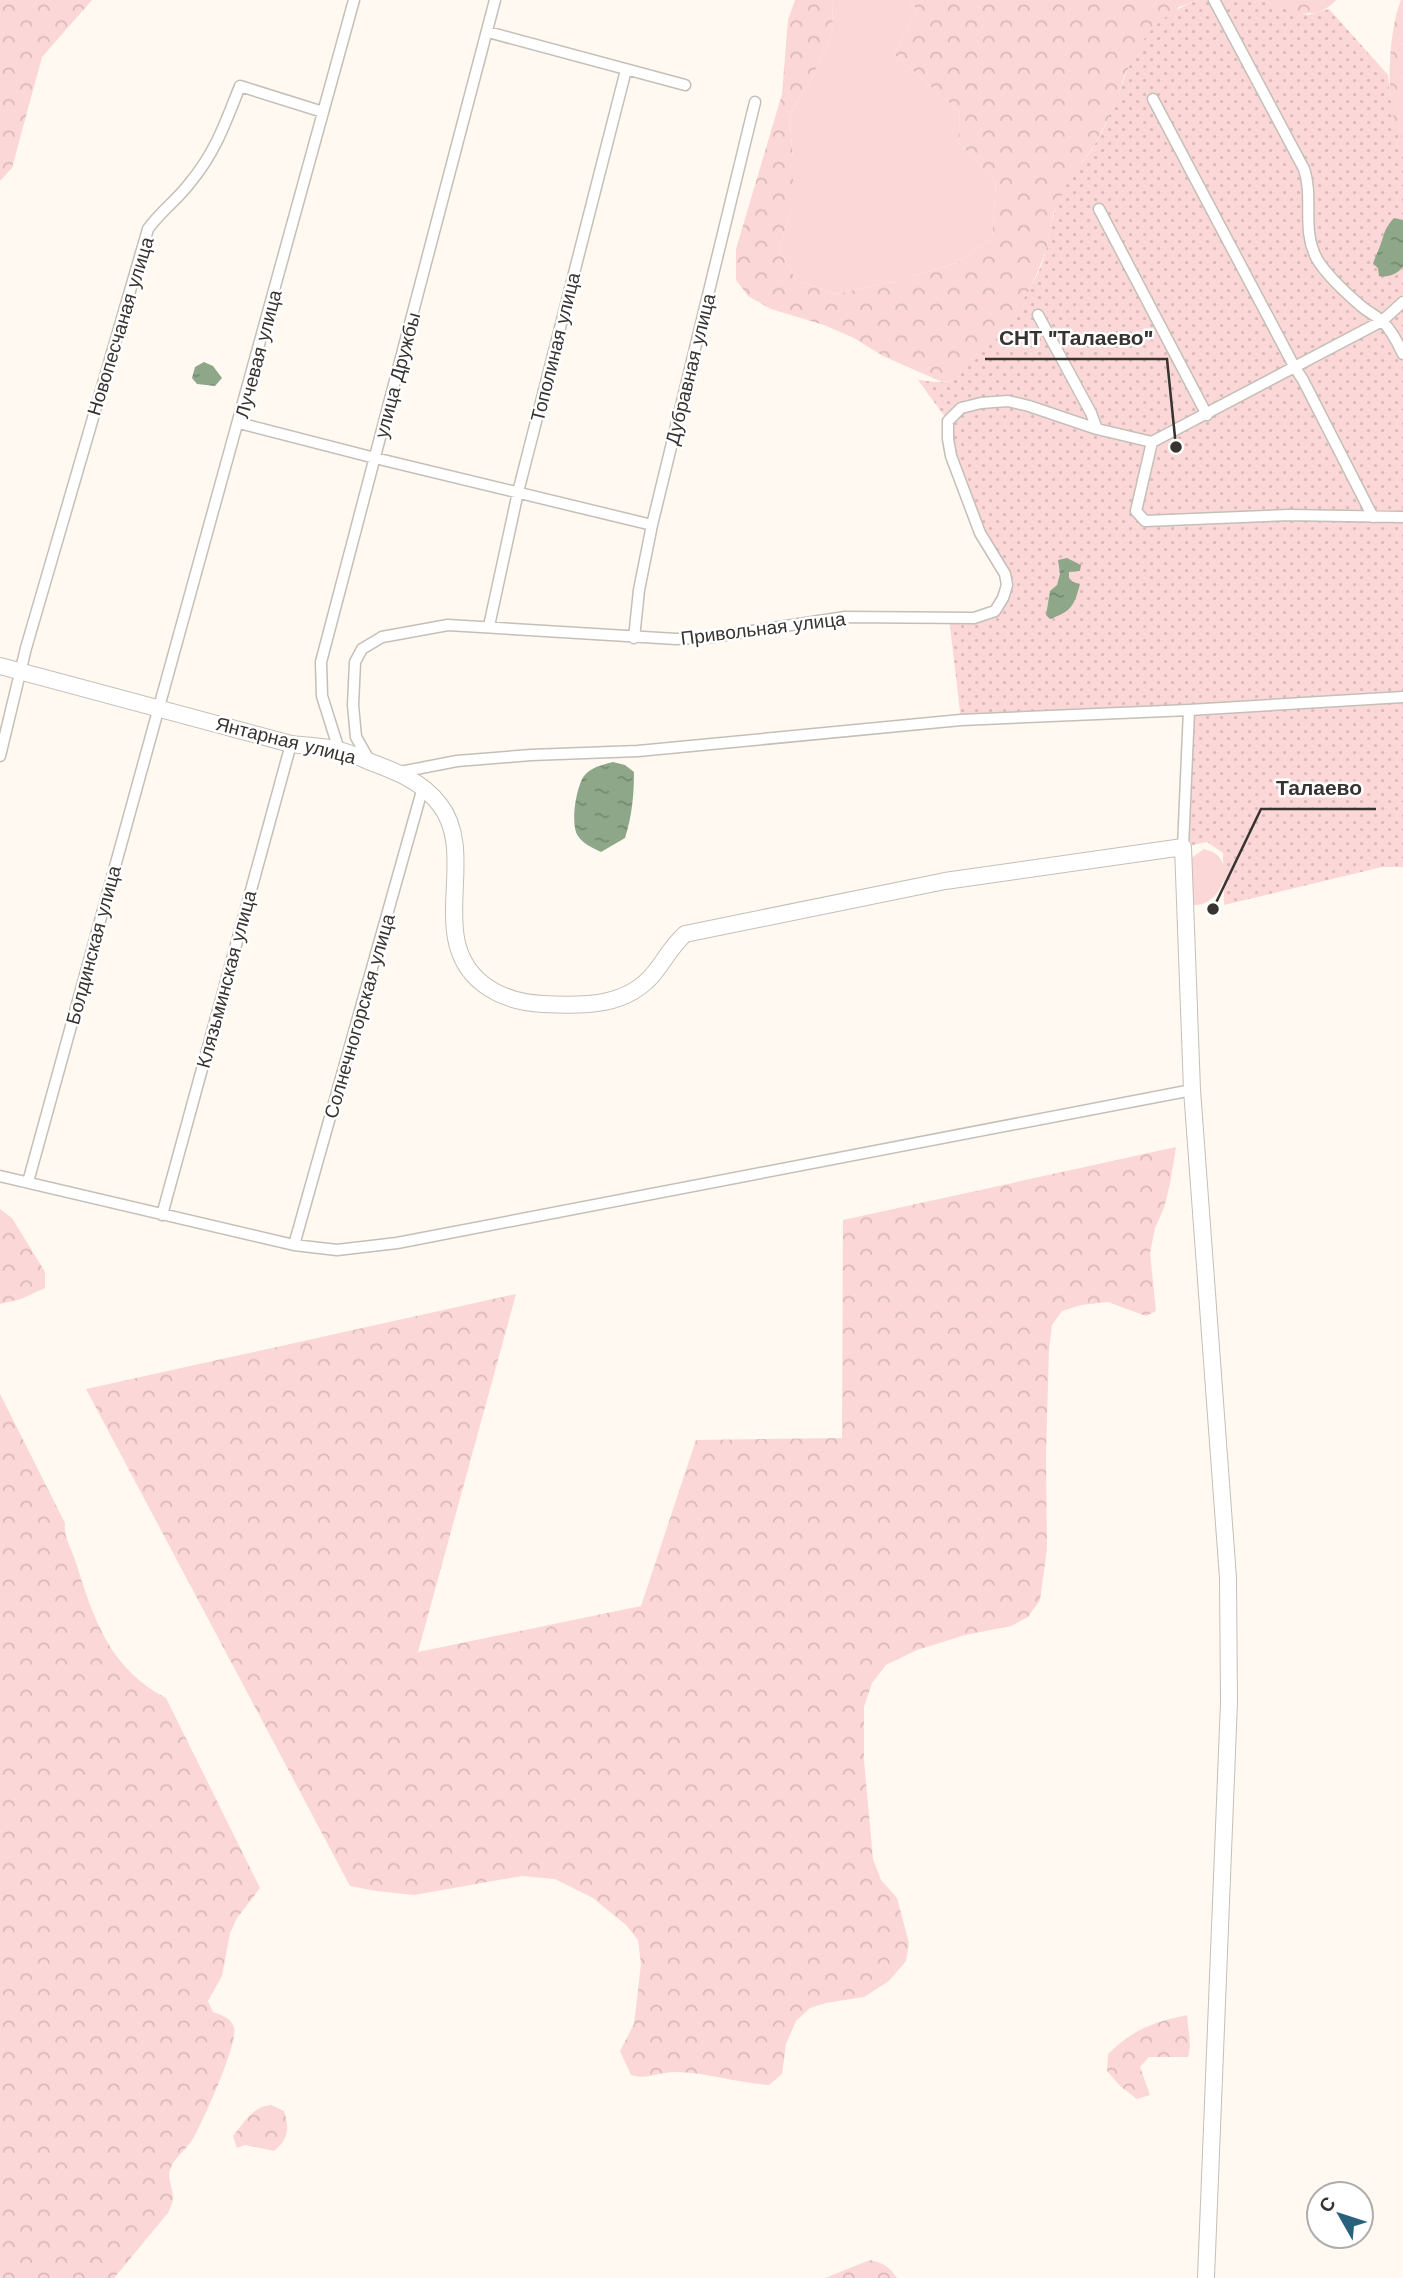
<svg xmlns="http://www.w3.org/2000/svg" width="1403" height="2278" viewBox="0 0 1403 2278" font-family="'Work Sans',sans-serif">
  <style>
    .grass { fill: #fcd7d7 }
    .forest { fill: url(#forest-crowns) }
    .park { fill: url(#park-dots) }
    .water { fill: url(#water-ripples) }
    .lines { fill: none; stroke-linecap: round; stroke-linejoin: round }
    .street-casing { stroke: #c4bfb7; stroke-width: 13 }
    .secondary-casing { stroke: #c4bfb7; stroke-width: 18 }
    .street { stroke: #fff; stroke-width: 10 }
    .secondary { stroke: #fff; stroke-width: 16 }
    .labels { text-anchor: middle; stroke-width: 5; stroke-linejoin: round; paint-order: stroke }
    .street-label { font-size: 19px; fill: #363330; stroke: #fff }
    .leader { fill: none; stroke: #363330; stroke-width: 2.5 }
    .callout-dot { fill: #363330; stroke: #fff; stroke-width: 2.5 }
    .callout-label { font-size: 21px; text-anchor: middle; font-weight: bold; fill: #363330; stroke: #fff; stroke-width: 5; stroke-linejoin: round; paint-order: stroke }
  </style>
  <defs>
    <pattern id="forest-crowns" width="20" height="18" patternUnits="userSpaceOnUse" patternTransform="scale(1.75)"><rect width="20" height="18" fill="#fcd7d7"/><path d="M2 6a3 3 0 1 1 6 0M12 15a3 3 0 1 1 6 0" fill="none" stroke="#d9b9b9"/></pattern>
    <pattern id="park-dots" width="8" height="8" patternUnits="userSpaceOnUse" patternTransform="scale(1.75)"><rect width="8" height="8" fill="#fcd7d7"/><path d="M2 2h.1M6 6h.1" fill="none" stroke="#d9b9b9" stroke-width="1.8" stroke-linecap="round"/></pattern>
    <pattern id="water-ripples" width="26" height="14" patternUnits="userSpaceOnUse" patternTransform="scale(1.75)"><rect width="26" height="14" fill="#8ea789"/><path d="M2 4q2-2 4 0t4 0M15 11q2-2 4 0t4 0" fill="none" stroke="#758970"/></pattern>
  </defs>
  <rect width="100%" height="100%" fill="#fff9f1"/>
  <path class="grass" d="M832,0H908L917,9L894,54L960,112L958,142L996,181L992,238L959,262L897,281L836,294L796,280L779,249L793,205V157L789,116L814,74L833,32Z
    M1204,849C1240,856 1224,907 1192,905L1190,859Z"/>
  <path class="forest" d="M0,0H92L42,57L12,168L0,181Z
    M795,0H832L833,32L814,74L789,116L793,157V205L779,249L796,280L836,294L897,281L959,262L992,238L996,181L958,142L960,112L894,54L917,9L908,0H1198L1179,7L1125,74L1113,109L1094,146L1072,176L1053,214L1046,251L1027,297L1008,323L955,380L942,382L883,356L854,338L824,325L771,309L748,296L736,280V249L782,94L788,20Z
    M1258,0H1336C1313,26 1286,8 1258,0Z
    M1401,0H1403V154C1385,119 1386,37 1401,0Z
    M1176,1147L1170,1184L1164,1208L1155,1228L1150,1253L1156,1311L1146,1316L1108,1302L1081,1305L1062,1311L1052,1325L1049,1349L1046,1454L1047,1549L1040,1600L1028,1617L1011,1626L965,1635L917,1650L886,1665L872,1683L864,1707V1760L873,1859L881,1880L897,1898L909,1943L906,1961L889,1981L864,1997L826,2003L810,2008L796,2021L786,2044L782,2074L769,2085C738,2083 705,2072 675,2072C659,2072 646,2080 631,2075L620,2051L634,2024L641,1964L638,1940L626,1925L593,1898L555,1879L522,1876L414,1895L376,1891L350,1886L86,1389L516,1294L418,1652L641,1606L696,1440L842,1438L843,1220Z
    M0,1209L12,1218L45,1272V1288L21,1299L0,1304Z
    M0,1394L65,1523C63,1537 72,1549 76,1563C94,1620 110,1669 166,1698L260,1888L237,1918L230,1933L222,1976L208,2001L213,2012C221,2015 231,2018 234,2027C239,2042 203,2121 194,2137C188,2148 176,2156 171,2167C166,2178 173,2187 173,2198C173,2203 170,2208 168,2213L114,2278H0Z
    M1187,2015C1188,2030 1192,2044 1188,2057H1149L1140,2067L1150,2095L1137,2099L1120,2086L1107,2071L1108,2054C1135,2028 1152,2023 1187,2015Z
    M271,2105L284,2111C290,2128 288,2140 274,2151L245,2145L237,2148L233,2136C244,2123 253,2106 271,2105Z
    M870,2260C883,2263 890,2267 897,2278H825Z"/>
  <path class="park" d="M1198,0H1258L1308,15L1329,9L1388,75L1392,111L1403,154V867H1382L1224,905L1223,853L1207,842L1183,847L1188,711L961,720L949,618L995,611L1007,584L985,545L951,456L948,421L918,380C929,381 945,385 955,379C962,375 967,365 973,360C1005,327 1033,295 1046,251C1049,239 1049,226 1054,214C1058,202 1065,187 1072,176C1078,165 1088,157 1094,146C1130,88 1123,28 1198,0Z"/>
  <path class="water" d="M1394,218L1403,220V267C1397,274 1388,278 1379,276L1378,268L1373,264C1375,257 1378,252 1380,246C1385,233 1384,229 1394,218Z
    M204,362L213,366L222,378L215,386L197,384L192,378L195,367Z
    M1067,558L1081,565L1080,571L1069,572V578L1073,582L1080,584C1074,606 1072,611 1050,619L1046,615L1050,591L1057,585L1060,574L1058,560Z
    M613,762L625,765L634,772C634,795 632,816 625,838L601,852C593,848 583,844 578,836C570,825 576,787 584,776C591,767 602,765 613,762Z"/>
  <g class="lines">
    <g class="street-casing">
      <path id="street" d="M1214,0L1304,169C1314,198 1301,230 1317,259C1327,276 1346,293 1361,306C1368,312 1377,316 1383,322C1392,331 1397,342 1403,354
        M488,32L685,85
        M1153,99L1294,366L1303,380L1373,517
        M1099,209L1207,415
        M1038,315L1091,413L1097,429
        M239,423L375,458L652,525
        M1152,442L1382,321L1403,302
        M489,626L518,492L626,70
        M634,638L639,590L652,525L755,102
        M339,750L322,696L321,662L495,0
        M0,756L26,648L148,229C160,212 176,201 189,184C215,153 225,124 240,86L323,112
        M369,760L356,737L353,705L355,662L362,649L382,637L448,625L676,639L712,637L845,617L974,618L995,611L1003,598L1007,585L1005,574L980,533L951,456L948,439V421L961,408L981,403L1008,401L1029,406L1097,429L1152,442L1136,511L1145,521L1289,515L1403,517
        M400,772L457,761L531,755L638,751L961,720L1189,710L1403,697
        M1183,847L1189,710
        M0,1176L294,1245L337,1250L397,1243L1192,1090
        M28,1182L354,0
        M162,1215L291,744
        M294,1245L423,787"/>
    </g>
    <g class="secondary-casing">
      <path id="secondary" d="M0,666L291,744C306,746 323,746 338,750C349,752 359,757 368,761C395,771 422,781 440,805C479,856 425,939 483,984C500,997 522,1003 543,1004C584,1006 628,1007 655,972C667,957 670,948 685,934L945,881L1183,847L1192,1090L1228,1578L1229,1702L1206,2278"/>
    </g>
    <use href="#street" class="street"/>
    <use href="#secondary" class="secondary"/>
  </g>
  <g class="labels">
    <g class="street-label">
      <text transform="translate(120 326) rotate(-73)" y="7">Новопесчаная улица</text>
      <text transform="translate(555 347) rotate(-76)" y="7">Тополиная улица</text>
      <text transform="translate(258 354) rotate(-75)" y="7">Лучевая улица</text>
      <text transform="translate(690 369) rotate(-76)" y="7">Дубравная улица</text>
      <text transform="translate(397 375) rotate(-75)" y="7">улица Дружбы</text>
      <text transform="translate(763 628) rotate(-7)" y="7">Привольная улица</text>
      <text transform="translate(286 740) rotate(14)" y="7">Янтарная улица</text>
      <text transform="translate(93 945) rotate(-75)" y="7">Болдинская улица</text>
      <text transform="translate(226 979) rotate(-75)" y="7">Клязьминская улица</text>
      <text transform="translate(359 1016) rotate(-74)" y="7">Солнечногорская улица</text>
    </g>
  </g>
  <path class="leader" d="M1176 447L1167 359H985M1213 909L1261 809H1376"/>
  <g class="callout-dot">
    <circle cx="1176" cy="447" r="7"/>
    <circle cx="1213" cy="909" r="7"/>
  </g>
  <g class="callout-label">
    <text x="1076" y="345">СНТ "Талаево"</text>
    <text x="1319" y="795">Талаево</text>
  </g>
  <g transform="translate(1340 2215) rotate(309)"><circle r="33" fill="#ffffff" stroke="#afadac" stroke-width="2"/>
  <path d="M0-5L12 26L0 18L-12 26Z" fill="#29627b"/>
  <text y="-10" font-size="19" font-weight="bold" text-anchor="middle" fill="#363330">С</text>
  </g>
</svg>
